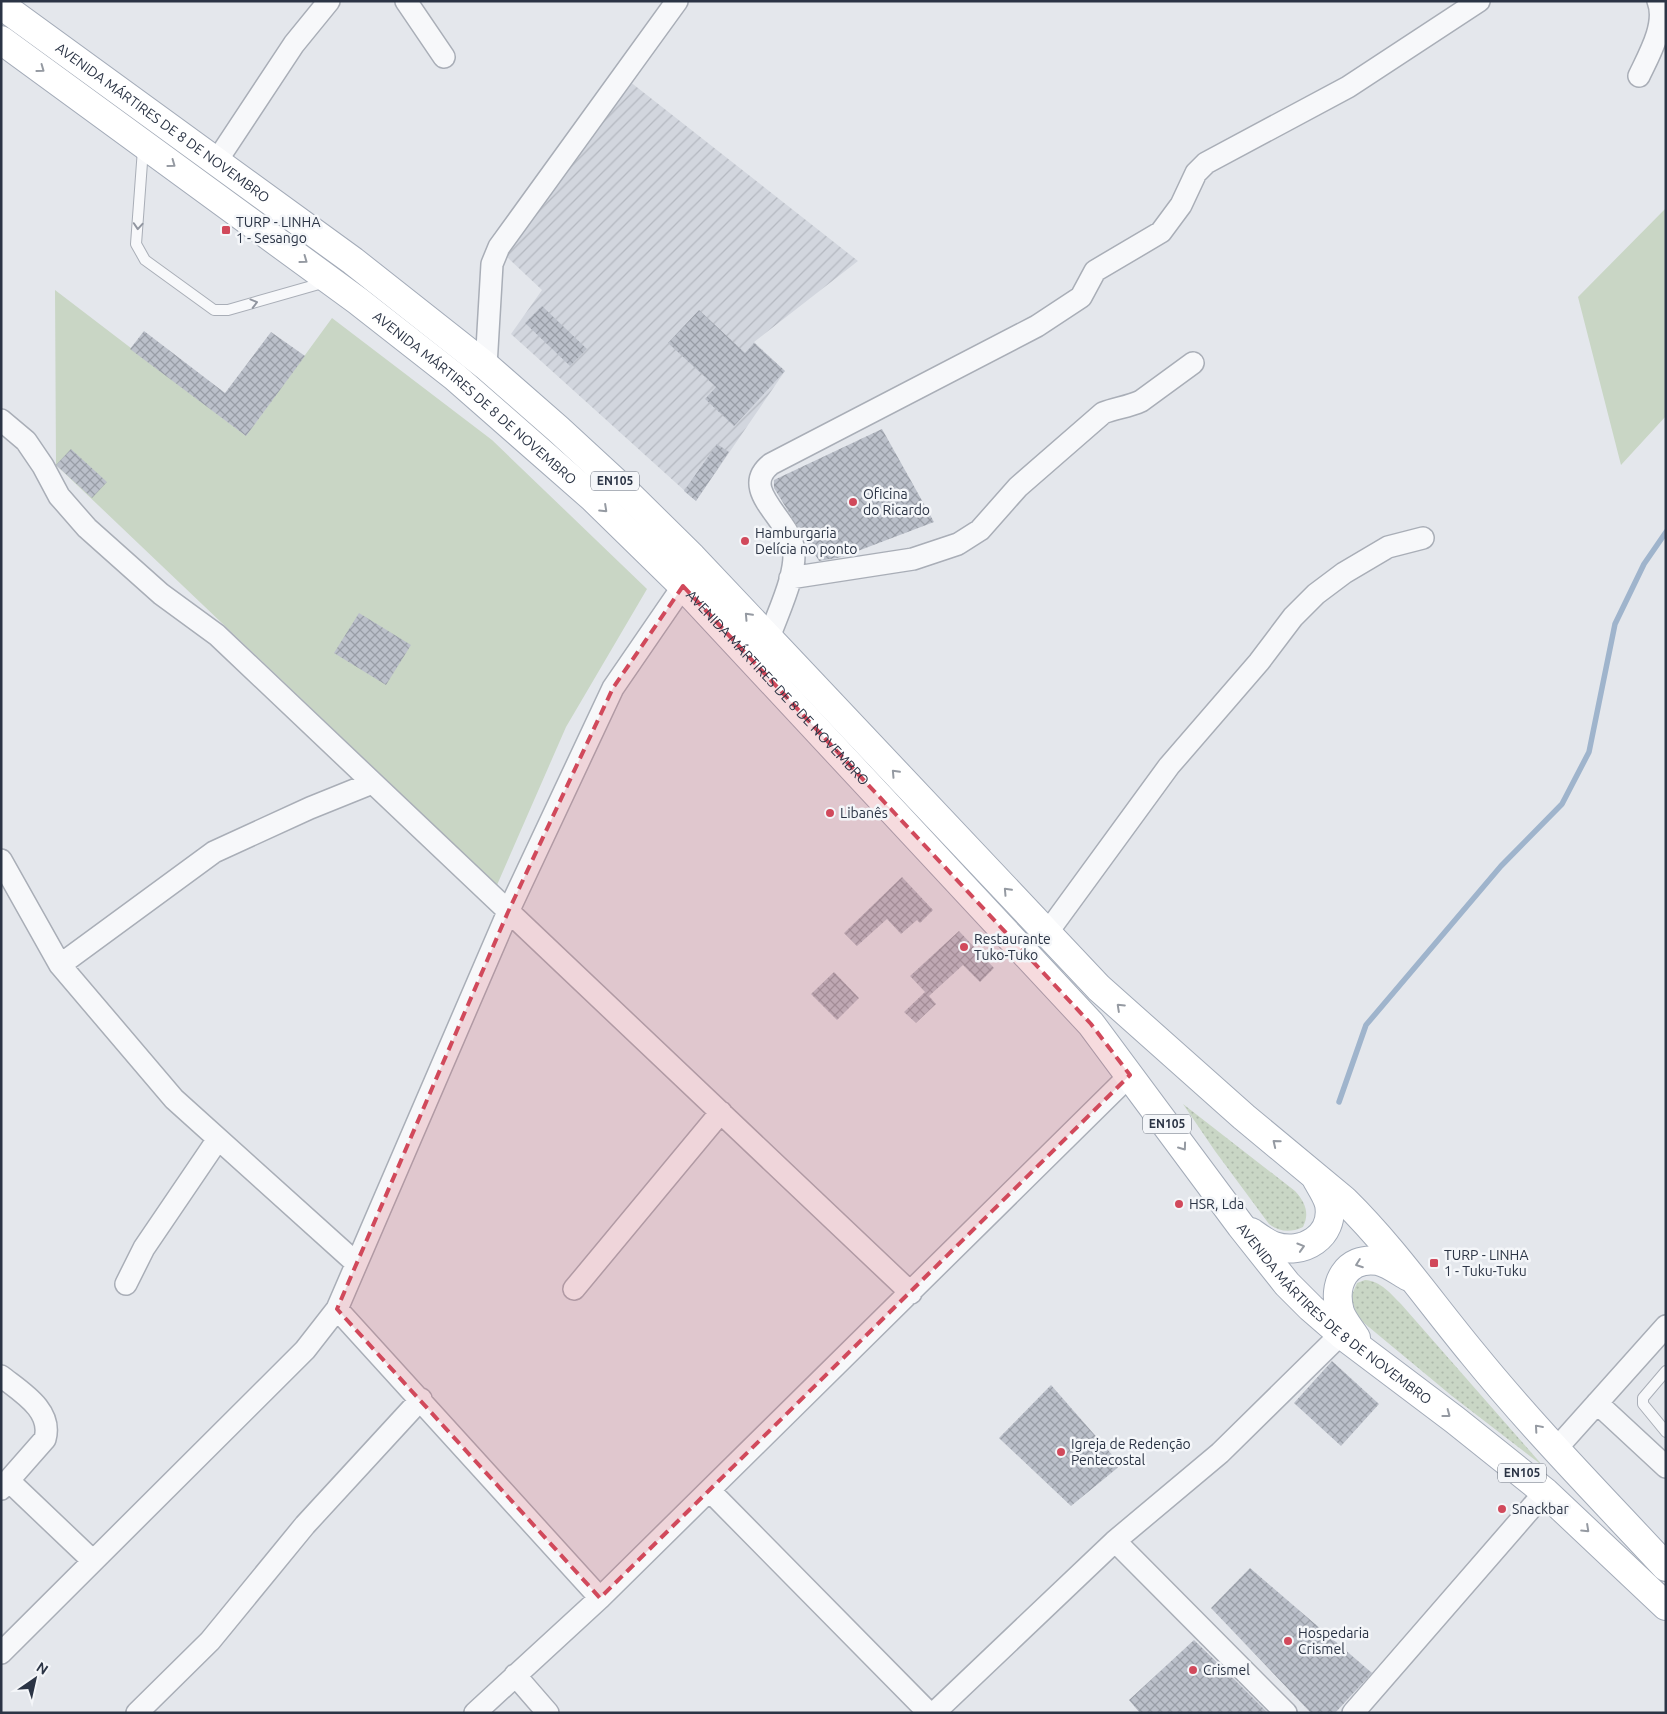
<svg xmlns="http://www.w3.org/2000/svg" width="1667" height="1714" viewBox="0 0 1667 1714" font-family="Ubuntu,sans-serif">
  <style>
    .industrial { fill: url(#industrial-furrows) }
    .grass { fill: #c9d6c5 }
    .garden { fill: url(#garden-dots) }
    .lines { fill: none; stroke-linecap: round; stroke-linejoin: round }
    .stream { stroke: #9fb4cc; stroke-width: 5.5 }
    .building { fill: url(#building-cross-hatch) }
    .service-casing { stroke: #a9aeb7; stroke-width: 12 }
    .minor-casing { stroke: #a9aeb7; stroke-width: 24 }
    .primary-casing { stroke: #a3abb8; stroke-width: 30 }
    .service { stroke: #f7f8fa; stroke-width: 10 }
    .minor { stroke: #f7f8fa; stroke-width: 21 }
    .primary { stroke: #fff; stroke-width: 28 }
    .oneway { stroke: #959aa2 }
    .oneway2 { stroke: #9196a0 }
    .marked { fill: #d1495b; fill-opacity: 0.2; stroke: #d1495b; stroke-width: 4; stroke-dasharray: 10 6; stroke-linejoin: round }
    .poi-dot { fill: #d1495b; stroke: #f4f6f9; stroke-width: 2 }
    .labels { text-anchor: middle; stroke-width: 5; stroke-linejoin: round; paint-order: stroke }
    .shield { fill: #f4f6f9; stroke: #676e7b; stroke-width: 1 }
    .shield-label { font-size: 12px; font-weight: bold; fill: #2b3445 }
    .street-label { font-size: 14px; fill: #2b3445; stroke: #f4f6f9 }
    .poi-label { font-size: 14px; fill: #2b3445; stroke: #f4f6f9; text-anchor: start }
  </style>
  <defs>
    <pattern id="industrial-furrows" width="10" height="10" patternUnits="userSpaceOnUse" patternTransform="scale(1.25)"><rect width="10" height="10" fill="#d2d6de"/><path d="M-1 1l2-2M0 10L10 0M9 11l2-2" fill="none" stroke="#b4b8c0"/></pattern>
    <pattern id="garden-dots" width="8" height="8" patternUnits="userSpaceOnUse" patternTransform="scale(1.25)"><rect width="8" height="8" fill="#c9d6c5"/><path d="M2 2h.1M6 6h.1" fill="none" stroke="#adb8ab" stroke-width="1.8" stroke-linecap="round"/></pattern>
    <pattern id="building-cross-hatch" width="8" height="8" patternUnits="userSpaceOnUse" patternTransform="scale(1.25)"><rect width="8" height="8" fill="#bbc0ca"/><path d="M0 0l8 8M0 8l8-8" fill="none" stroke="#989da6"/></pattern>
  </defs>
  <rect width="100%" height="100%" fill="#e4e7ec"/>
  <path class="industrial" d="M629,81L858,261L754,342L785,371L696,501L511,334L542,290L506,256Z"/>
  <path class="grass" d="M1666,208V416L1621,465L1578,297Z
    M55,290L246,436L332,318L492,440L647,589L566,727L497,885L56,465Z"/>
  <path class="garden" d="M1183,1104L1295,1191C1305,1202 1310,1213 1303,1227C1290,1233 1280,1232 1269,1224L1215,1151Z
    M1365,1280C1381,1281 1391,1294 1401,1304L1543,1466L1452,1396L1364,1323L1356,1313L1351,1297L1357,1283Z"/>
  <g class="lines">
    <path class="stream" d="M1339,1102L1366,1025L1501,866L1562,804L1589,752L1615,624L1644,564L1666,532"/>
  </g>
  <path class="building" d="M542,306L587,349L570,366L525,323Z
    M699,310L745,353L754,343L785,371L734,426L705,399L716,387L668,343Z
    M144,331L225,393L271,332L305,356L246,436L130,349Z
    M882,429L934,522L842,557L819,561L774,488V480Z
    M717,444L729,452L696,501L684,491Z
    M71,449L107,482L92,498L56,465Z
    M359,613L411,645L386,685L334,653Z
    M902,877L933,910L920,923L917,920L901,934L887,919L857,946L844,933Z
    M959,931L994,968L980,982L963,965L929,996L936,1004L916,1023L904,1012L925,992L926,993L910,976Z
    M834,972L859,998L837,1020L811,994Z
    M1332,1361L1379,1404L1341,1446L1294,1403Z
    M1051,1385L1121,1465L1071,1506L999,1438Z
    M1250,1568L1372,1673L1335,1713H1311L1211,1608Z
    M1194,1640L1235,1680L1268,1713H1140L1129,1700Z"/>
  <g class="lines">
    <g class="service-casing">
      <path id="service" d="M143,149L136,244L145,260L214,310H228L326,282
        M1666,1371L1643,1398V1404L1666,1432"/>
    </g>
    <g class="minor-casing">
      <path id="minor" d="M406,1L444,57
        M1639,76C1649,55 1667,24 1658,1
        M216,162L294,44L329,1
        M486,366L492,264L499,247L677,1
        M1,420L26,441L43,466L59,496L87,528L161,594L217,635L911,1293
        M790,578L913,559L958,544L980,530L1018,487L1103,413C1116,408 1128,407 1141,401L1193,363
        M769,638C777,614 799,571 793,546C786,516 739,489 771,464L1037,326L1081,297L1095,271L1161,232L1181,205L1196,173L1206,163L1348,87L1479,1
        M1,860L60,965L174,1099L356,1263
        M1047,933L1169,766L1259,662L1293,617L1316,594L1344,573L1388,547L1423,538
        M60,965L214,852L310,808L372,783
        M126,1284L144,1248L218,1139
        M574,1289L721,1112
        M337,1309L600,1598
        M1,1376C21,1392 53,1410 45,1439L1,1489
        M1597,1403L1666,1467
        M1556,1449L1666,1326
        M9,1481L93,1561
        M710,1491L929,1713
        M1115,1541L1286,1713
        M1,1653L305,1350L337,1309L508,912L613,688L683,586
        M515,1675L548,1713
        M137,1713L210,1641L305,1525L421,1399
        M475,1713L600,1598L1130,1075
        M934,1713L1115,1541L1220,1453L1341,1334
        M1353,1713L1545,1492"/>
    </g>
    <g class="primary-casing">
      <g id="primary">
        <path id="s1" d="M1,5L353,261L486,366L558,429L622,488L692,557L1099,988L1244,1117L1344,1200C1392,1247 1430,1302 1473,1354C1533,1428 1601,1497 1666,1567"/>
        <path id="s2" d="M1,40L358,301L455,377L593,498L683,586L1091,1024L1241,1226L1287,1284L1311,1308L1341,1334L1455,1420L1545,1492L1666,1606"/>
        <path d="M1251,1232C1258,1237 1266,1243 1274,1246C1303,1256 1335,1236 1329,1204C1327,1196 1321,1187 1317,1180"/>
        <path d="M1356,1338C1351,1330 1343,1321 1340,1312C1332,1284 1346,1256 1378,1261C1388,1263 1400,1272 1409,1277"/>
      </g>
    </g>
    <use href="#service" class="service"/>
    <use href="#minor" class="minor"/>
    <use href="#primary" class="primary"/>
  </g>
  <defs><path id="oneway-chevron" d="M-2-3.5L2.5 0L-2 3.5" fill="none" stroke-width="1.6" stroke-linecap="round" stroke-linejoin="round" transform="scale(1.25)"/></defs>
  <g class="oneway">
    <use href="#oneway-chevron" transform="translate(41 69) rotate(36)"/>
    <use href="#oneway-chevron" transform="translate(172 164) rotate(36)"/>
    <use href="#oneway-chevron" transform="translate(304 260) rotate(36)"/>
    <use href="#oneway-chevron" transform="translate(604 509) rotate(43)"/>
    <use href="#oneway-chevron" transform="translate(748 616) rotate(-133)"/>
    <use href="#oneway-chevron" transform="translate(895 773) rotate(-133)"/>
    <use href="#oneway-chevron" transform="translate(1007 891) rotate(-133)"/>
    <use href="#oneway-chevron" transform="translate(1120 1007) rotate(-137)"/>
    <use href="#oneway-chevron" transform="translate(1276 1143) rotate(-141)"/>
    <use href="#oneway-chevron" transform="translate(1183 1147) rotate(54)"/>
    <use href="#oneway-chevron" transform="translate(1301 1247) rotate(-17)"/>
    <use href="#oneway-chevron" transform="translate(1359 1264) rotate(160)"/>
    <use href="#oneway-chevron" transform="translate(1447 1414) rotate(37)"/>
    <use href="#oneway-chevron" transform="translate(1538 1428) rotate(-131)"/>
    <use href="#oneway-chevron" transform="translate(1586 1529) rotate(43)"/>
  </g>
  <g class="oneway2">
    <use href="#oneway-chevron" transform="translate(138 226) rotate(94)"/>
    <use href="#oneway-chevron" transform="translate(254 303) rotate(-15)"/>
  </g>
  <path class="marked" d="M683,586L1091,1024L1130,1075L600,1598L337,1309L508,912L613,688Z"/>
  <g class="poi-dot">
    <rect x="221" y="225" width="10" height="10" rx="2.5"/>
    <circle cx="853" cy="502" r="5"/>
    <circle cx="745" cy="541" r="5"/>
    <circle cx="830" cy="813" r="5"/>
    <circle cx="964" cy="947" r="5"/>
    <circle cx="1179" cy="1204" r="5"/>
    <rect x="1429" y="1258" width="10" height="10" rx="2.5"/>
    <circle cx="1061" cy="1452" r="5"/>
    <circle cx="1502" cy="1509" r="5"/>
    <circle cx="1288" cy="1641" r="5"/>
    <circle cx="1193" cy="1670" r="5"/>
  </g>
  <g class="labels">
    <g class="shield">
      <rect x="591" y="471.5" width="48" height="19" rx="4"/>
      <rect x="1143" y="1114.5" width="48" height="19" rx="4"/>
      <rect x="1498" y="1463.5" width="48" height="19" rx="4"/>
    </g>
    <g class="shield-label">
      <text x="615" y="485">EN105</text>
      <text x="1167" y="1128">EN105</text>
      <text x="1522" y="1477">EN105</text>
    </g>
    <g class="street-label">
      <text dy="5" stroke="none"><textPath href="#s1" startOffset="200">AVENIDA MÁRTIRES DE 8 DE NOVEMBRO</textPath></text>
      <text dy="5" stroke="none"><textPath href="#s2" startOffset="594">AVENIDA MÁRTIRES DE 8 DE NOVEMBRO</textPath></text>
      <text dy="5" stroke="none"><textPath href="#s2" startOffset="1014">AVENIDA MÁRTIRES DE 8 DE NOVEMBRO</textPath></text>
      <text dy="5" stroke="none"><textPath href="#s2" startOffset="1854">AVENIDA MÁRTIRES DE 8 DE NOVEMBRO</textPath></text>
    </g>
    <g class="poi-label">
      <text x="236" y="227">TURP - LINHA<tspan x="236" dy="16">1 - Sesango</tspan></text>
      <text x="863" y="499">Oficina<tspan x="863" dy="16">do Ricardo</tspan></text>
      <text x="755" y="538">Hamburgaria<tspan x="755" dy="16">Delícia no ponto</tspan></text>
      <text x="840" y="818">Libanês</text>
      <text x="974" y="944">Restaurante<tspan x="974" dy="16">Tuko-Tuko</tspan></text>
      <text x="1189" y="1209">HSR, Lda</text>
      <text x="1444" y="1260">TURP - LINHA<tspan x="1444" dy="16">1 - Tuku-Tuku</tspan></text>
      <text x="1071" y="1449">Igreja de Redenção<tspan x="1071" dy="16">Pentecostal</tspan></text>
      <text x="1512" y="1514">Snackbar</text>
      <text x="1298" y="1638">Hospedaria<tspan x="1298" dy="16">Crismel</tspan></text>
      <text x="1203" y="1675">Crismel</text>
    </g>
  </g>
  <rect width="1667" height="1714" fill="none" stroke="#2b3445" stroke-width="5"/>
  <g transform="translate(35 1679) rotate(34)" stroke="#f4f6f9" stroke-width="4" paint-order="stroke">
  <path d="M0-4L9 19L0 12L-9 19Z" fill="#2b3445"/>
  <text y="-8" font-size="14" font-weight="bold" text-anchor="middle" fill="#2b3445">N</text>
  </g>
</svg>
